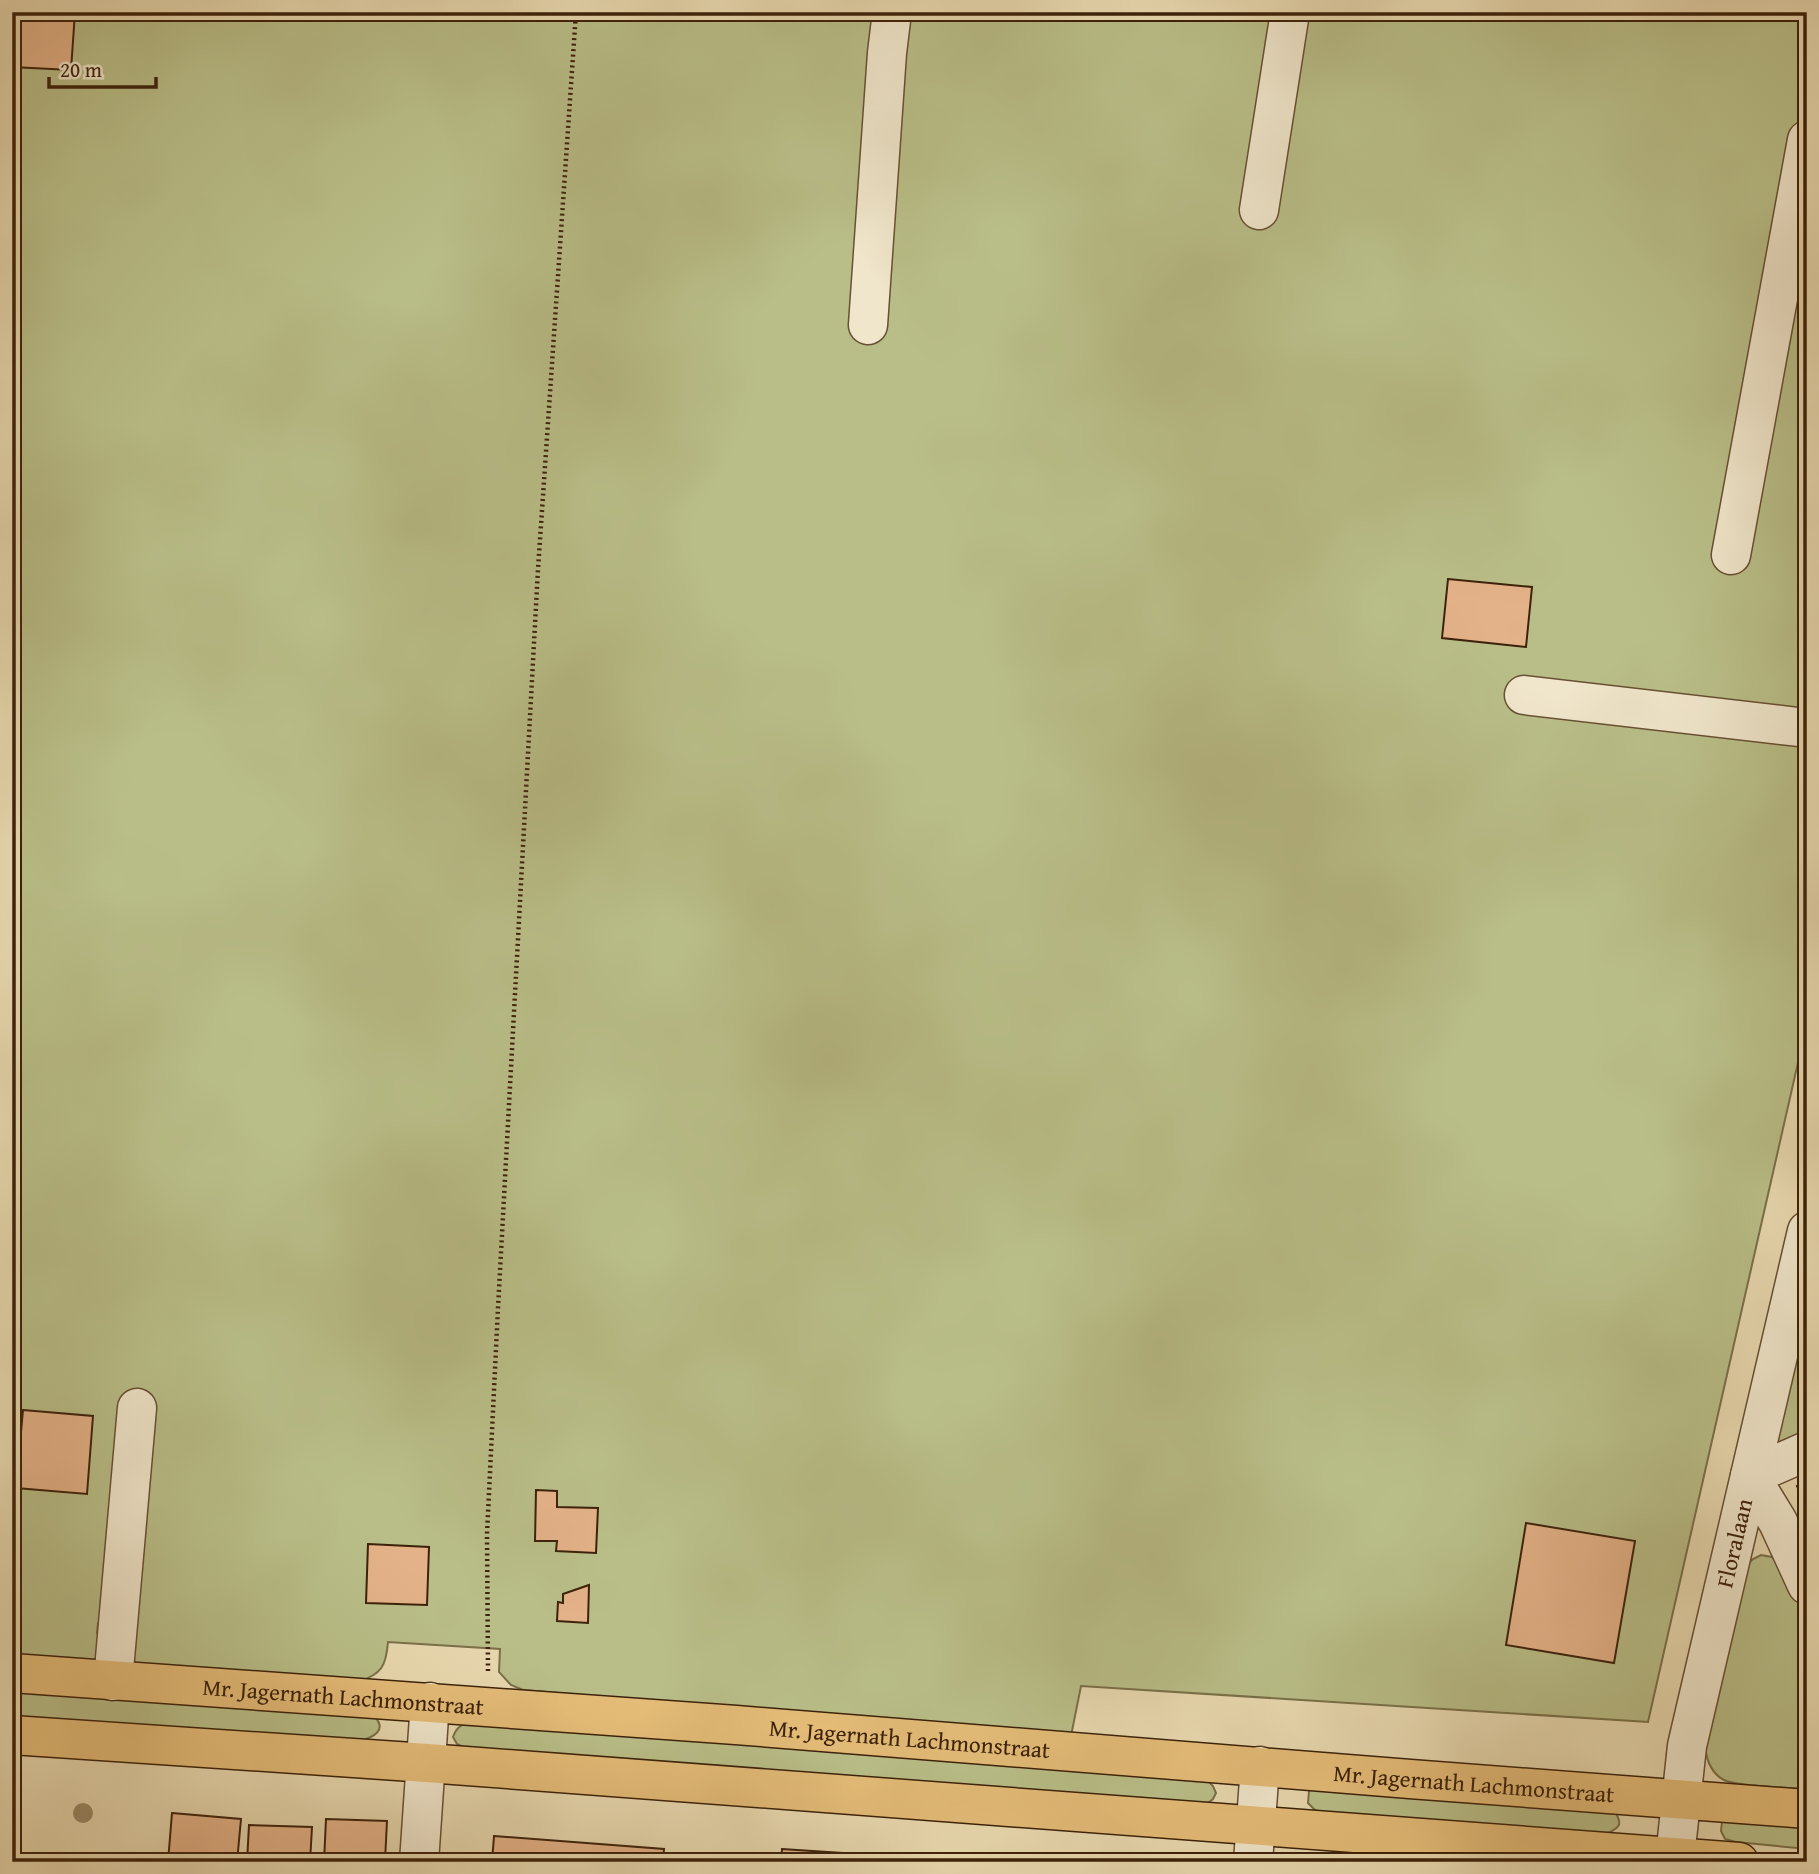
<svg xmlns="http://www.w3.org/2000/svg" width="1819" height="1874" viewBox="0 0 1819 1874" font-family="'Gentium Book Plus',serif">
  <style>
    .green { fill: #b9be88; stroke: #7a7049; stroke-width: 2 }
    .building { fill: #e4b288; stroke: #3c220a; stroke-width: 2 }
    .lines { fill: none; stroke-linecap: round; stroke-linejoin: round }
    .minor-casing { stroke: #675033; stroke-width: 41 }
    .major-casing { stroke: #3c220a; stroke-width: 41 }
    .path { stroke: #3c220a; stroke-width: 4.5; stroke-dasharray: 2 3.5; stroke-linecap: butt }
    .minor { stroke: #f0e6cb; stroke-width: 38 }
    .major { stroke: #e4bc78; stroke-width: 38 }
    .tree { fill: #9a8966 }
    .labels { text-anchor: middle; stroke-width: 5; stroke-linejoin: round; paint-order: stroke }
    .street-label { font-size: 23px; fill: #3c220a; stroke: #f0e6cb }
  </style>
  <rect width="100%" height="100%" fill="#e8d8af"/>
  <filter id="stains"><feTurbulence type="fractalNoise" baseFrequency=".00286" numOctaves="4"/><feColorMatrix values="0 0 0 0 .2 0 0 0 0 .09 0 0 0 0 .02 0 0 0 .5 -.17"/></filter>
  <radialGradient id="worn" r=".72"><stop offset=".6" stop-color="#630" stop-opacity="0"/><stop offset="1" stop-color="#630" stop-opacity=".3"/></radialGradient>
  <path class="green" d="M12,12H1807V1023L1648,1722L1081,1686L1071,1736L523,1690L511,1685L499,1672L500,1649L388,1642C386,1666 382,1674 358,1682L132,1668L121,1625L98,1623L97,1633L106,1646L105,1665L12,1659Z
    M1807,1312V1444L1774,1445Z
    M1761,1555L1772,1557L1780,1564L1786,1572L1807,1618V1789C1790,1788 1737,1787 1724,1780C1712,1774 1707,1761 1705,1748L1746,1566L1753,1559Z
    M12,1692L373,1715C389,1730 373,1738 358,1741L12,1720Z
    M473,1722L1207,1780L1213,1786L1216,1793L1213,1799L1208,1803L467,1749L457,1744L453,1737C457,1726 462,1724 473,1722Z
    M1316,1787L1615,1811C1622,1824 1621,1827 1608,1833L1328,1814L1315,1810L1308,1803L1309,1791Z
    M1807,1820V1849L1736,1842L1725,1839L1721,1831L1722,1822Z"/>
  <path class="building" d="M12,12H75L71,70L12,67Z
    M1448,579L1532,587L1526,647L1442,638Z
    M23,1410L93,1416L87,1494L16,1488Z
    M1807,1482V1508L1797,1486Z
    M536,1490L557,1491V1507L598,1508L596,1553L556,1551L557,1541H535Z
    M1526,1523L1635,1541L1614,1663L1506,1645Z
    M368,1544L429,1547L427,1605L366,1603Z
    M589,1585L588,1623L557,1621L558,1602L563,1603V1594Z
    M172,1813L241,1819L237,1862H168Z
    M326,1819L387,1821L385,1861L324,1862Z
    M249,1825L312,1827L310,1862H247Z
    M494,1836L664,1849L663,1862H492Z
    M782,1849L842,1853L841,1862H781Z"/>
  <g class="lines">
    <g class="minor-casing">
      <g id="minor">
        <path d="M1259,210L1290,12"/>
        <path d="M868,325L887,53L892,12"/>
        <path d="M1731,555L1807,140"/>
        <path d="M1524,695L1807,728"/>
        <path d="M1807,1451L1750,1476L1778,1522L1807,1585"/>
        <path d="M113,1681L137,1408"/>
        <path id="s1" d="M1675,1857L1687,1746L1807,1231"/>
        <path d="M419,1862L430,1702"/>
        <path d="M1253,1862L1260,1766"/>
      </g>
    </g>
    <g class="major-casing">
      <g id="major">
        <path id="s2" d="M12,1673L736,1725L1410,1779L1807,1809"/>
        <path d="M12,1735L427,1763L1739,1862"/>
      </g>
    </g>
    <path class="path" d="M488,1671L487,1534L498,1308L538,569L576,12"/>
    <use href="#minor" class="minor"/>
    <use href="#major" class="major"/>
  </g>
  <circle class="tree" cx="83" cy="1813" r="10"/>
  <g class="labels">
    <g class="street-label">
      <text dy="8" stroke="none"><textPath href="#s1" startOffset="320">Floralaan</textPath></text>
      <text dy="8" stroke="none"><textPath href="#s2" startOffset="332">Mr. Jagernath Lachmonstraat</textPath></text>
      <text dy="8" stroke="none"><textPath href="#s2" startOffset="900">Mr. Jagernath Lachmonstraat</textPath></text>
      <text dy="8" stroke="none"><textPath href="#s2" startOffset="1466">Mr. Jagernath Lachmonstraat</textPath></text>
    </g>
  </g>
  <rect width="1819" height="1874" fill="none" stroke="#e8d8af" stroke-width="42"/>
  <rect x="14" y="14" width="1791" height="1846" fill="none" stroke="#3c220a" stroke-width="3.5"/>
  <rect x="21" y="21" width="1777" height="1832" fill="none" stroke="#3c220a" stroke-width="2"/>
  <path d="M49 77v10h107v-10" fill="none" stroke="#3c220a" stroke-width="3.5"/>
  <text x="60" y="77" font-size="21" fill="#3c220a" stroke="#f0e6cb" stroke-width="5" paint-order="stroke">20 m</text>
  <rect width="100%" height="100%" filter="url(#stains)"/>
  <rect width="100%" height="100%" fill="url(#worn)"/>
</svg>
